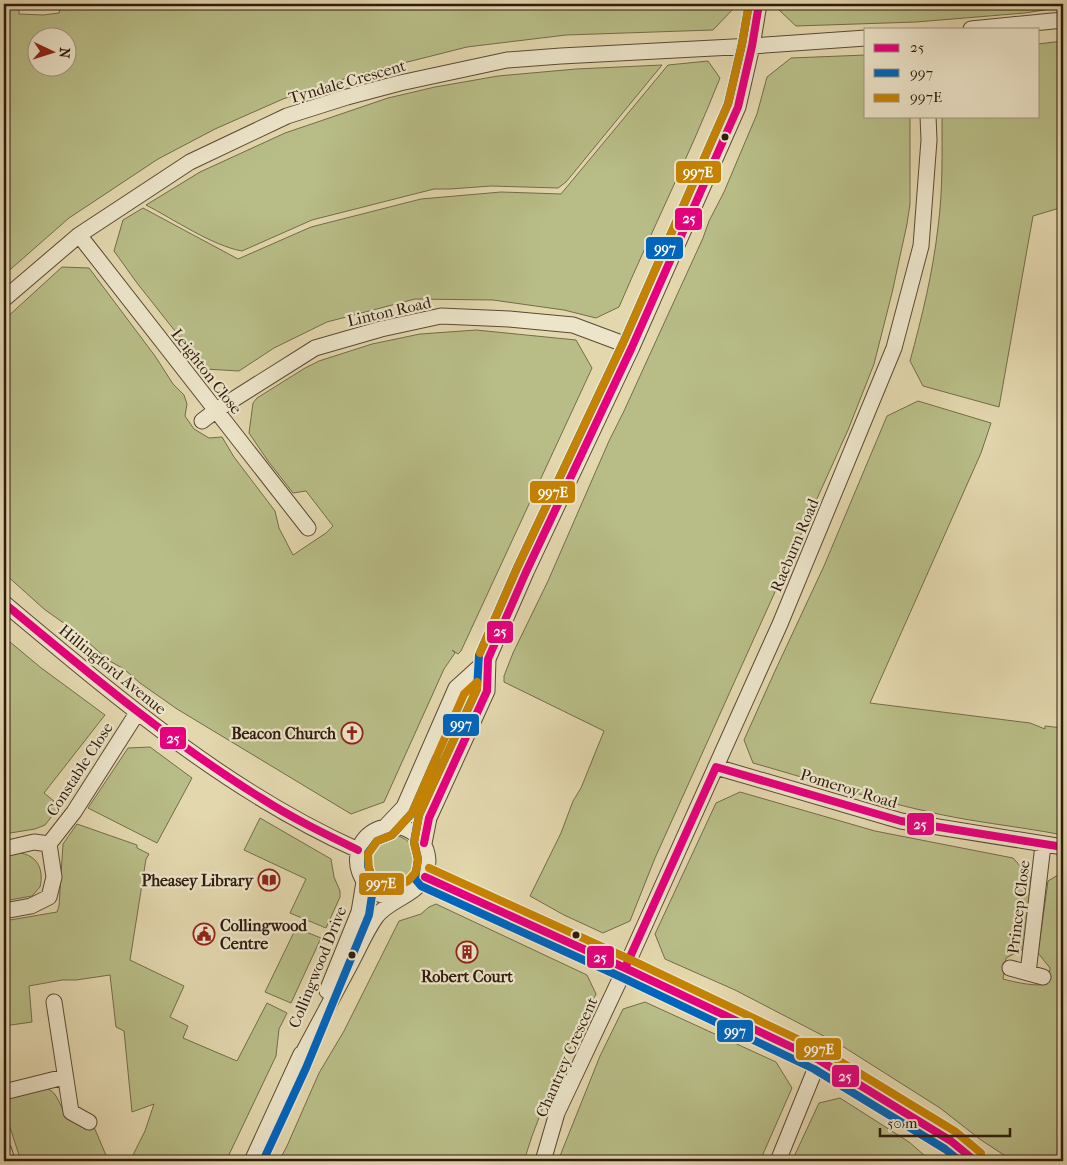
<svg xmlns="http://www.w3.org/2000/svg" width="1067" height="1165" viewBox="0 0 1067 1165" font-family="'IM FELL French Canon',serif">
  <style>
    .green { fill: #b8bd87; stroke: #736c4a; fill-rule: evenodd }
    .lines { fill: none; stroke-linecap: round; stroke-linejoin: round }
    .street-casing { stroke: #5b4a34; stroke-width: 17 }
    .street { stroke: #ede5ca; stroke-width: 15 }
    .bus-1-casing { stroke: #ede5ca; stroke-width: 11 }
    .bus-2-casing { stroke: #ede5ca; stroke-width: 11 }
    .bus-3-casing { stroke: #ede5ca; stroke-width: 11 }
    .bus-1 { stroke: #e5007d; stroke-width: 8 }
    .bus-2 { stroke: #0065bd; stroke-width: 8 }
    .bus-3 { stroke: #c58303; stroke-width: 8 }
    .bus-dot { fill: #2e1b0c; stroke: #ede5ca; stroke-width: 2 }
    .labels { text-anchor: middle; stroke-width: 4.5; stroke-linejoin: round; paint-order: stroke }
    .street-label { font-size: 16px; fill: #2e1b0c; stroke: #ede5ca }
    .poi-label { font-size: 16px; font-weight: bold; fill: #2e1b0c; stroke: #ede5ca; text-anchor: end }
    .line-badge { stroke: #ede5ca; stroke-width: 2 }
    .badge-label { font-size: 14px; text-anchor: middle; font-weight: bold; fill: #fff }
  </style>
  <rect width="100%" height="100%" fill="#e3d7ae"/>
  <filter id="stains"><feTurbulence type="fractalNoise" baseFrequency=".004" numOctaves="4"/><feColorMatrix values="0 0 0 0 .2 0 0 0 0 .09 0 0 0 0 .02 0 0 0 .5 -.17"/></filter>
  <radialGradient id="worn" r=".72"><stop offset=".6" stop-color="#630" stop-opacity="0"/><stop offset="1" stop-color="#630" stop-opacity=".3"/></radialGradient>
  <path class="green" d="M4,4H19V14L43,15L59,13L61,4H734V8L713,30L566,35L467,47L356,75L283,99L215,129L158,159L69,218L4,275ZM38,38H68V68H38Z
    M779,4H1063V7L1025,13L916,22L796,26L779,10Z
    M1063,41V207L1033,216L999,407L923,386L910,361C922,317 933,272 938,227C943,190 942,153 942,116H1038V44Z
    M866,55V116L910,117V204L907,224L892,293L874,364L848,430L655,858L630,921L603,933L564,915L530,896L561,833L573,801L581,788L604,731L504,682V676L513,653L548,581L609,441L624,411L703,238L709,221L724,192L757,114L767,77L791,58Z
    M708,61L720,78C689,156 652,230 619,307L596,318L564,310L493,300L415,299L327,322L274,348L239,371L205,369L137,283L114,251L123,220L143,208L238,259L311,227L421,199L501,192L561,194L668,65Z
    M662,65L566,182L558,188L491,186L450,189H434L312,220L242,251C213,246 173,219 146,205L200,172L285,133L388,98L435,87L498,76L576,69Z
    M62,267L89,268L155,356L173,384L184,395L187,404L185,416L194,429L209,438L222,437L234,457L275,511L279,528L293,555L326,533L333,526L306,491L293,493L268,461L249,433L253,403L257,398L305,368L319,361L372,344L420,334L476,330L576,340L592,368L461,651L458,654L452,650L455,653L444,669L384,802L351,814L177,709L140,683L124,669L108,660L79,634L44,609L4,573V320Z
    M918,401L991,423L981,453L870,703L1030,723L1045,729V726L1063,728V835C1017,826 970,822 925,811C867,798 810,779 753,763L744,740L775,671L824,566L887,416Z
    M4,637L40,667L105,715L44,793L60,806L45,825L35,829L4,834Z
    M150,747L192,778L157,843L88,808L128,748Z
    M740,792L875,831L1013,858L1031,878L1029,907L1023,949L1006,958L1003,979C1014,982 1040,988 1048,983L1050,968L1038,953L1048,881L1063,872V1161H1013L981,1140L940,1108L839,1044L735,990L665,959L655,934L716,803Z
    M260,818L331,859L334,877L340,891V897L326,928L290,913L306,879L244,850Z
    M77,824L137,845V848L149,854L146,859L130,960L184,986L170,1017L188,1026L183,1038L237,1061L267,1003L287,1013L279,1029L276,1056L226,1161H130L145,1131L154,1104L132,1112L124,1031L116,1027L110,975L76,980H62L29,986L32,1022L4,1026V921L57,912L59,906L63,844Z
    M365 861a26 26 0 1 1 52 0a26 26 0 1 1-52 0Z
    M19,853C38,855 44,870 40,887L32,896L4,901V855Z
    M436,904L587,975L596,994L547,1097L532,1136L524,1161H279L287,1146L319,1073L344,1031L399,921L421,914L429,907Z
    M296,928L321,938L291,1003L265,992Z
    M645,1002L776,1062L792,1088L760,1161H558L600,1056L623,1009Z
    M45,1088C60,1091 59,1111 71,1120C78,1126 86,1125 94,1127L108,1160L112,1158L113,1161H21L4,1109V1103L7,1098Z
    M840,1098L909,1142L924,1155L935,1161H792L819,1103Z"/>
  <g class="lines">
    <g class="street-casing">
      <path id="street" d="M971,29L1063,20
        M79,235L308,528
        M4,299L79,235L190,162L287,116L347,97L400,83L507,60L561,56L752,46L866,38
        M202,421L215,411L315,348L381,329L441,316L509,319L573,325L632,347
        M4,603C114,695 226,791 358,850
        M716,767L901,821L1063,847
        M385,827L404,807L456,688L488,659
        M424,843L429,818L487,691L488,659L526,572L632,347L738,107L752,46L759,4
        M4,849L34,842L49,844
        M425,877L625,968L819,1060L951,1141L975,1161
        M4,911L31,906L49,897L54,877L49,844L74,812L137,713
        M1010,968L1043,977
        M1028,973L1043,845
        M327,991L359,912L364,882
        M54,1002L71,1112L89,1122
        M297,1064C315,1030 333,997 351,963C359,948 366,931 376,917C388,900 416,896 425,876C437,847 410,818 381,828C337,843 360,911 407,894
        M4,1092L64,1077
        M4,1151L7,1161
        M252,1161L301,1054
        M543,1161L557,1113L629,960L780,624L894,348L921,246L929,140L928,116
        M778,1161L819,1060"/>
    </g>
    <use href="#street" class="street"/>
    <g class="bus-1-casing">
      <path id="bus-1" d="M4,603C87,672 169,741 261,798C292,818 325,834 358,850
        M424,843L429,818L487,691L488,659L526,572L632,347L738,107L752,46L759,4
        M425,877L625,968L819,1060L951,1141L975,1161
        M625,968L716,767L901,821L1063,847"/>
    </g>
    <g class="bus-2-casing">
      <path id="bus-2" d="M749,4L742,44L728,104L623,343L517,568L479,655L477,689L419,815L414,842L418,859L415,879L421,886L621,977L814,1069L945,1149L960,1161
        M263,1161L306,1068L369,915L374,882L368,866V853L377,841L392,835L412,813L436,758"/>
    </g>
    <g class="bus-3-casing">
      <path id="bus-3" d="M480,653L517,568L623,343L728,104L742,44L749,4
        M477,682V689L419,815L414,843L418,859L416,872L408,881L399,885L387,886L380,883L372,876L369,870L368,854L377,841L392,835L412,813L464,694Z
        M429,868L629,959L823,1051L956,1132L981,1153"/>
    </g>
    <use href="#bus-1" class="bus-1"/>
    <use href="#bus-2" class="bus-2"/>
    <use href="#bus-3" class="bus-3"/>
  </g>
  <defs>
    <g id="church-ring" transform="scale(1.125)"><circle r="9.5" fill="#ede5ca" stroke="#8f2418" stroke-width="1.5"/><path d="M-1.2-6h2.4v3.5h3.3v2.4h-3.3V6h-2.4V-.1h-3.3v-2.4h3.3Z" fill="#8f2418"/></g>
    <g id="library-ring" transform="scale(1.125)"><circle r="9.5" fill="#ede5ca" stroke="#8f2418" stroke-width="1.5"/><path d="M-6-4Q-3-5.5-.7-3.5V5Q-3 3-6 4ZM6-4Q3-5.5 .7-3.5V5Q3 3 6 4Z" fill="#8f2418"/></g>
    <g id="civic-ring" transform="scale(1.125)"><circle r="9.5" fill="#ede5ca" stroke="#8f2418" stroke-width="1.5"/><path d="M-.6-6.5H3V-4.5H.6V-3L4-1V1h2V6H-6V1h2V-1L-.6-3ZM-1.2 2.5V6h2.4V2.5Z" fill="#8f2418"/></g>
    <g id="building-ring" transform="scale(1.125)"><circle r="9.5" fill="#ede5ca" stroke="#8f2418" stroke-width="1.5"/><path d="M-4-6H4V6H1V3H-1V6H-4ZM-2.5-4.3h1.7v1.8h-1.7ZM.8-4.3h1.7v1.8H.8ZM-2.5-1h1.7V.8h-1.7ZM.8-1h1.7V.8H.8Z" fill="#8f2418"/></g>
  </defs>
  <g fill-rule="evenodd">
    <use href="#church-ring" x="352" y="733"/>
    <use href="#library-ring" x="269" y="880"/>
    <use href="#civic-ring" x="204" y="934"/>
    <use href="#building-ring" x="467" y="952"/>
  </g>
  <g class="bus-dot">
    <circle cx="725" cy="137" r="4.5"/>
    <circle cx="576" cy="935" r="4.5"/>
    <circle cx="352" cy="955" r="4.5"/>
  </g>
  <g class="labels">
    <g class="street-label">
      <text transform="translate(347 81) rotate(-16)" y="6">Tyndale Crescent</text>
      <text transform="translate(389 311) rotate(-13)" y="6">Linton Road</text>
      <text transform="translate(207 371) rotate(52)" y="6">Leighton Close</text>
      <text transform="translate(794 545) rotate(-67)" y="6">Raeburn Road</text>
      <text transform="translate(113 669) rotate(39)" y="6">Hillingford Avenue</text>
      <text transform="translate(79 769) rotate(-57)" y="6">Constable Close</text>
      <text transform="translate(849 788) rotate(17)" y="6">Pomeroy Road</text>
      <text transform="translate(1018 907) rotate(-83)" y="6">Princep Close</text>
      <text transform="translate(317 967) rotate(-68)" y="6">Collingwood Drive</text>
      <text transform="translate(566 1057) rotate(-66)" y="6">Chantrey Crescent</text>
    </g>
    <g class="poi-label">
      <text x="336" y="739">Beacon Church</text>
      <text x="253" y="886">Pheasey Library</text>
      <text x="220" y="931" text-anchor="start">Collingwood<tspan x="220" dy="18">Centre</tspan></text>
      <text x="467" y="982" text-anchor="middle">Robert Court</text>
    </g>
  </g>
  <g class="line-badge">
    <rect x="675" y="160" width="47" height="24" rx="5" fill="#c58303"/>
    <rect x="674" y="207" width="29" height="24" rx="5" fill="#e5007d"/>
    <rect x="645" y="236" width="39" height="24" rx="5" fill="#0065bd"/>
    <rect x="529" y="480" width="47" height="24" rx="5" fill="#c58303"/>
    <rect x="486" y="620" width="28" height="24" rx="5" fill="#e5007d"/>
    <rect x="442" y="713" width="38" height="24" rx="5" fill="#0065bd"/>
    <rect x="159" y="726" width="28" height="24" rx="5" fill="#e5007d"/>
    <rect x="906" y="812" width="29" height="24" rx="5" fill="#e5007d"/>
    <rect x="358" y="872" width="47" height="24" rx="5" fill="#c58303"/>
    <rect x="586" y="945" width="29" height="24" rx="5" fill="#e5007d"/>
    <rect x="716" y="1019" width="38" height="24" rx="5" fill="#0065bd"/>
    <rect x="795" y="1037" width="47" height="24" rx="5" fill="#c58303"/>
    <rect x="831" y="1064" width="29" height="24" rx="5" fill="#e5007d"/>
  </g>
  <g class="badge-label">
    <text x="698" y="177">997E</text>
    <text x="689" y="223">25</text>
    <text x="665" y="253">997</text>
    <text x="553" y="497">997E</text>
    <text x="500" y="636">25</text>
    <text x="461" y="729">997</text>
    <text x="173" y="743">25</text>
    <text x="920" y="829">25</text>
    <text x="381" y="888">997E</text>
    <text x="600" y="962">25</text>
    <text x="735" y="1036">997</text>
    <text x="819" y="1054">997E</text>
    <text x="845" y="1081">25</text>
  </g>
  <rect width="1067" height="1165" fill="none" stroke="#e3d7ae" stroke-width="20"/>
  <rect x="5" y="5" width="1057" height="1155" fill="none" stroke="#2e1b0c" stroke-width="2.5"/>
  <rect x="10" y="10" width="1047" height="1145" fill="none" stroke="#2e1b0c"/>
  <rect x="864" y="28" width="175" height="90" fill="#ede5ca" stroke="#a1947e"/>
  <rect x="874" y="44" width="25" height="8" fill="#e5007d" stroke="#a1947e"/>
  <text x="910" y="52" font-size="15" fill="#2e1b0c">25</text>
  <rect x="874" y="69" width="25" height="8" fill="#0065bd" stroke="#a1947e"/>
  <text x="910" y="78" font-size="15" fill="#2e1b0c">997</text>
  <rect x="874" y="94" width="25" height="8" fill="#c58303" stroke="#a1947e"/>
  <text x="910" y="102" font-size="15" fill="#2e1b0c">997E</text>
  <g transform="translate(52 52) rotate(94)"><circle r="24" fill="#ede5ca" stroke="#a1947e"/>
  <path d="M0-4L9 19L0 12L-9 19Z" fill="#8f2418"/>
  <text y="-8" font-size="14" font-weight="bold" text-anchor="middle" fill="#2e1b0c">N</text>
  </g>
  <path d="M880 1128v8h130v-8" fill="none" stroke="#2e1b0c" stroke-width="2.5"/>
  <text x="887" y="1128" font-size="15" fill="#2e1b0c" stroke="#ede5ca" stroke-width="4" paint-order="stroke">50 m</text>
  <rect width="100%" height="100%" filter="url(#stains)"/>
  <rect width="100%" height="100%" fill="url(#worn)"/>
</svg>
